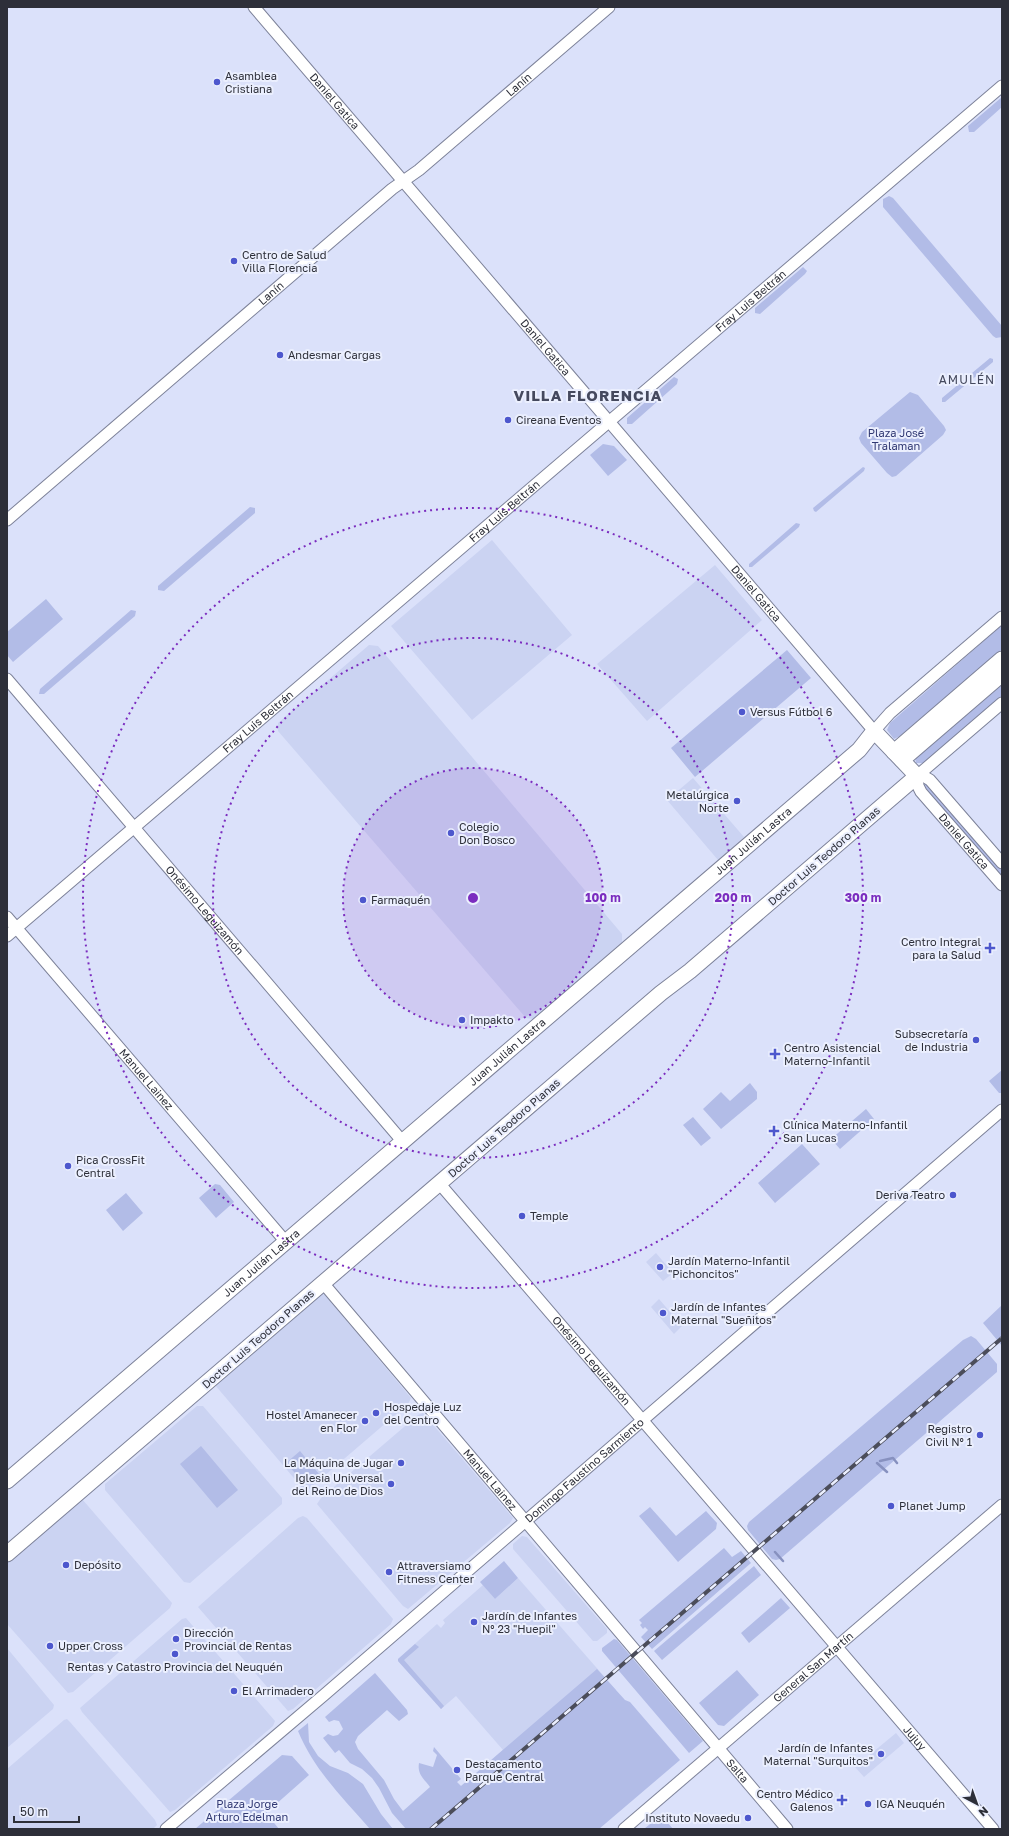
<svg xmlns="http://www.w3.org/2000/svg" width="1009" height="1836" viewBox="0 0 1009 1836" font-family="'Golos Text',sans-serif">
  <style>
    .built { fill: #cbd3f2 }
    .green { fill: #b2bce7 }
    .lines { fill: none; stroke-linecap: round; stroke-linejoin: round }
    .stream { stroke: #8791bf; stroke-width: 2.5 }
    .secondary-casing { stroke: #7d8299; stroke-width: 13 }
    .highway-casing { stroke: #7d8299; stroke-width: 17 }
    .secondary { stroke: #fff; stroke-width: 11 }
    .highway { stroke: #fff; stroke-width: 15 }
    .rail-casing { stroke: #4b4d5a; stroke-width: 4 }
    .rail { stroke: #ebeffe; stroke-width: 2.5; stroke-dasharray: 8; stroke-linecap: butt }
    .ring { fill: none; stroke: #7b2cbf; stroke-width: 2; stroke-dasharray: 2 4 }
    .poi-dot { fill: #4d57cd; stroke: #ebeffe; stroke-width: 1.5 }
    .labels { text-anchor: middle; stroke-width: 4; stroke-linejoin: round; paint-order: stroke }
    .poi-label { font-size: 11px; fill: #2d2f39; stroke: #ebeffe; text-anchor: start }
    .street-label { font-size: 11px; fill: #2d2f39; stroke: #ebeffe }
    .park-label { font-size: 11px; fill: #313973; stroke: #ebeffe }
    .neighbourhood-label { font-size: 12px; letter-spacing: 1px; fill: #45495e; stroke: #ebeffe }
    .district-label { font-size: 15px; font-weight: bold; letter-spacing: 1px; fill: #45495e; stroke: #ebeffe }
    .centre { fill: #7b2cbf; stroke: #ebeffe; stroke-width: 2 }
    .ring-label { font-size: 12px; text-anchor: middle; font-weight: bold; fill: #7b2cbf; stroke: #ebeffe; stroke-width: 4; stroke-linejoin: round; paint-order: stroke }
  </style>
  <rect width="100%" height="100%" fill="#dbe1fa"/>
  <path class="built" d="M492,540L572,635L472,720L391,626Z
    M715,565L762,620L647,721L597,664Z
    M369,645L378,646L622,934V942L534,1019L526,1018L278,731V723Z
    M693,778L744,837L718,860L667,800Z
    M656,1253L673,1273L663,1281L646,1262Z
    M320,1293L325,1295L411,1398L408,1404L309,1489L304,1490L215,1385L216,1384Z
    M659,1299L682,1326L674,1334L651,1307Z
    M197,1406H203L282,1498V1504L190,1583L184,1582L105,1490V1484Z
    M423,1413L513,1518L510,1523L408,1609L403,1606L317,1504L321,1498L418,1415Z
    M82,1499L172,1603L170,1608L73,1692L68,1693L7,1624V1563Z
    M303,1516L307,1518L393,1619L391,1624L293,1709L288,1711L198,1607L298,1518Z
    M522,1536L527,1537L607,1629V1633L597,1641H593L513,1549V1544Z
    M518,1578L616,1690L411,1829L503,1750L456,1696L441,1709L398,1661V1659L437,1624L441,1628L445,1623L443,1620L483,1585L495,1599Z
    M186,1618L275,1721L273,1726L175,1810L170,1812L82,1712L80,1708L182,1619Z
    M7,1648L54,1705L53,1709L7,1748Z
    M64,1720L67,1719L70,1722L155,1820L157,1825L153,1829H7V1769Z
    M896,1733L904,1743L864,1777L855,1767Z"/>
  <path class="green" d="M1002,97V107L974,132H969L968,126Z
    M889,196L893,198L1002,326V337L996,338L993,336L883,207V199Z
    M803,267L807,271L805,274L760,314L755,313V308Z
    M990,358L993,359V362L945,402H942V398Z
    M674,377L678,379L677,384L632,424H627V418Z
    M910,392L918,395L944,426L946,430L943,435L896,476L892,477L887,473L861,443L859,438L862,432Z
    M603,444L614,446L627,460L608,476L590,455Z
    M863,467L865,468L864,471L816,512L814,511L813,508Z
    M250,507L255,508V513L164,591L158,590V586Z
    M796,523L800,524L799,527L752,567H749V564Z
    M46,599L63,619L13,662L7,655V632Z
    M131,610L136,611L135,616L44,694H39L40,689Z
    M1002,625V649L900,736L894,739L887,730L890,723Z
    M787,650L811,678L695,777L671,748Z
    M1002,685V698L924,763H916L915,757L932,741L937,740Z
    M925,782L1002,871V879L922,785L921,783Z
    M1002,1070V1093H999L989,1081Z
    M750,1083L757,1092V1099L721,1129L703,1109L721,1092L730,1101Z
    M866,1109L874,1119L840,1149L831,1139Z
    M693,1117L711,1138L701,1146L683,1125Z
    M802,1144L820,1164L775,1203L758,1183Z
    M215,1184L220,1185L234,1202L216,1218L199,1198Z
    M126,1193L143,1213L123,1231L106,1210Z
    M1002,1305V1346L983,1323Z
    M971,1336L976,1339L997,1364V1372L780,1559L776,1560L772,1559L748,1530L747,1526L749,1522L963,1340Z
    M201,1446L238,1490L217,1508L180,1464Z
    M300,1451L319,1474L309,1483L303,1482L286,1463Z
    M650,1507L676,1536L706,1511L717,1523L716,1529L678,1562L639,1516Z
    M724,1548L732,1557L741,1551L751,1563L652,1649L641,1637L648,1630L645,1627L643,1629L640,1625L642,1623L639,1620Z
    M504,1561L518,1578L495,1599L480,1582Z
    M754,1566L761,1575L662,1660L654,1651Z
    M781,1598L790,1608L749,1643L741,1633Z
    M614,1639L617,1640L703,1741L689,1753L602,1651V1648Z
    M415,1644L419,1647L404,1660L444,1706L441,1709L398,1661V1659Z
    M597,1669L625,1700L630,1702L680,1760L599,1829H406L392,1813L379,1788L372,1778L362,1769L350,1763L339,1750L335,1753L323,1738L328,1734L333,1736L338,1735L343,1729L339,1721L334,1720L329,1722L325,1717L375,1673L407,1710L408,1714L399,1721L387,1710L358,1736L355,1742L358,1749L384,1780L394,1799L403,1811L430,1787C424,1779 417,1774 419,1763L433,1767L437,1755L433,1751L434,1747L461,1779L457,1782L461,1786Z
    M737,1670L759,1695L724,1726L718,1725L699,1703Z
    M308,1723L309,1742L318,1756L330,1766L348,1773L363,1784L381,1814L393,1829H370C343,1798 314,1770 298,1731Z
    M282,1755L292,1756L309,1775L266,1813L279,1829H195Z
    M661,1815L673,1829H644Z"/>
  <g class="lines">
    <path class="stream" d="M880,1461L893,1458L897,1463
      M877,1463L887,1472
      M775,1552L783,1561"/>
    <g class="secondary-casing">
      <g id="secondary">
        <path id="s1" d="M254,7L874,731L890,713L1002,617"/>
        <path id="s2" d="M7,520L392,189L419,170L609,7"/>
        <path id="s3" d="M7,679L403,1142"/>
        <path id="s4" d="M917,776L918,786L921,792L1002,885"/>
        <path d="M917,776L925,777L930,780L1002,863"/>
        <path d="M917,776L1002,703"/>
        <path id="s5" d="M7,917L286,1242"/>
        <path id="s6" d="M7,936L1002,86"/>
        <path id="s7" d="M439,1183L993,1829"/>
        <path id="s8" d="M323,1283L787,1829"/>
        <path id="s9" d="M166,1829L324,1695L1002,1110"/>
        <path id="s10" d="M624,1829L1002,1505"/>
      </g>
    </g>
    <g class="highway-casing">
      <g id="highway">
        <path d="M894,752L1002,659"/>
        <path d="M902,760L1002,674"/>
        <path id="s11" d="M7,1481L859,750L874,731L917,776L690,971L661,993L7,1554"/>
      </g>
    </g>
    <use href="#secondary" class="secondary"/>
    <use href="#highway" class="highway"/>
    <g class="rail-casing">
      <path id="rail" d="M431,1829L1002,1338"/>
    </g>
    <use href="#rail" class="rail"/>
  </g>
  <circle cx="473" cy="898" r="130" fill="#7b2cbf" fill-opacity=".12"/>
  <g class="ring">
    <circle cx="473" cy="898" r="130"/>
    <circle cx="473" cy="898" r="260"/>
    <circle cx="473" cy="898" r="390"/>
  </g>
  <g class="poi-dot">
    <circle cx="217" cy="82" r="4"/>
    <circle cx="234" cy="261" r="4"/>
    <circle cx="280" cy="355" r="4"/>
    <circle cx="508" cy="420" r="4"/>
    <circle cx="742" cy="712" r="4"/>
    <circle cx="737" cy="801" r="4"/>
    <circle cx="451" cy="833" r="4"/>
    <circle cx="363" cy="900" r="4"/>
    <path d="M988 942h4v4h4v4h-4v4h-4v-4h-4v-4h4z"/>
    <circle cx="462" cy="1020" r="4"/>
    <circle cx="976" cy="1040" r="4"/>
    <path d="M773 1048h4v4h4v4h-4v4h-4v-4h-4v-4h4z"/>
    <path d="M772 1125h4v4h4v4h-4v4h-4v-4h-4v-4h4z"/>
    <circle cx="68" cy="1166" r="4"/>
    <circle cx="953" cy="1195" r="4"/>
    <circle cx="522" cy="1216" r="4"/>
    <circle cx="660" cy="1267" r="4"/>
    <circle cx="663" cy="1313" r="4"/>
    <circle cx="376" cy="1413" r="4"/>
    <circle cx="365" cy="1421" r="4"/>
    <circle cx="980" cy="1435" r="4"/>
    <circle cx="401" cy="1463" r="4"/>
    <circle cx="391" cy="1484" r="4"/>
    <circle cx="891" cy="1506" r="4"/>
    <circle cx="66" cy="1565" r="4"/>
    <circle cx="389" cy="1572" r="4"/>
    <circle cx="474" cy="1622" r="4"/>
    <circle cx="176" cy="1639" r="4"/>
    <circle cx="50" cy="1646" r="4"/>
    <circle cx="175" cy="1654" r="4"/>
    <circle cx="234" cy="1691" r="4"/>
    <circle cx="881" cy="1754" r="4"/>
    <circle cx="457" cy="1770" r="4"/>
    <path d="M840 1794h4v4h4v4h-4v4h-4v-4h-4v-4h4z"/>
    <circle cx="868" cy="1804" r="4"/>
    <circle cx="748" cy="1818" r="4"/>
  </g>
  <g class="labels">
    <g class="poi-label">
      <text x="225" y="80">Asamblea<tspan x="225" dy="13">Cristiana</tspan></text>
      <text x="242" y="259">Centro de Salud<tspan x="242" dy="13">Villa Florencia</tspan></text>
      <text x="288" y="359">Andesmar Cargas</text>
      <text x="516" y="424">Cireana Eventos</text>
      <text x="750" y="716">Versus Fútbol 6</text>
      <text x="729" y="799" text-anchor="end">Metalúrgica<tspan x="729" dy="13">Norte</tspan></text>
      <text x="459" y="831">Colegio<tspan x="459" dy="13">Don Bosco</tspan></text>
      <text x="371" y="904">Farmaquén</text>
      <text x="981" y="946" text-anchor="end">Centro Integral<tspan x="981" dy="13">para la Salud</tspan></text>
      <text x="470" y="1024">Impakto</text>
      <text x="968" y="1038" text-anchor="end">Subsecretaría<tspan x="968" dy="13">de Industria</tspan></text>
      <text x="784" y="1052">Centro Asistencial<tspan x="784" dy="13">Materno-Infantil</tspan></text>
      <text x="783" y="1129">Clínica Materno-Infantil<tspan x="783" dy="13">San Lucas</tspan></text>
      <text x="76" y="1164">Pica CrossFit<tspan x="76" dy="13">Central</tspan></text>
      <text x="945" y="1199" text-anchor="end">Deriva Teatro</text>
      <text x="530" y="1220">Temple</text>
      <text x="668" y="1265">Jardín Materno-Infantil<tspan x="668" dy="13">"Pichoncitos"</tspan></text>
      <text x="671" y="1311">Jardín de Infantes<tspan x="671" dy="13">Maternal "Sueñitos"</tspan></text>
      <text x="384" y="1411">Hospedaje Luz<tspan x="384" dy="13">del Centro</tspan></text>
      <text x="357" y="1419" text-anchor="end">Hostel Amanecer<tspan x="357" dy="13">en Flor</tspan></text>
      <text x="972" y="1433" text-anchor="end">Registro<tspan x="972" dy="13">Civil N° 1</tspan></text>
      <text x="393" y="1467" text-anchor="end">La Máquina de Jugar</text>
      <text x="383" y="1482" text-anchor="end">Iglesia Universal<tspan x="383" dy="13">del Reino de Dios</tspan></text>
      <text x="899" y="1510">Planet Jump</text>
      <text x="74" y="1569">Depósito</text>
      <text x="397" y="1570">Attraversiamo<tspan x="397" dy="13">Fitness Center</tspan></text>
      <text x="482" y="1620">Jardín de Infantes<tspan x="482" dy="13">N° 23 "Huepil"</tspan></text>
      <text x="184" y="1637">Dirección<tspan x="184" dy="13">Provincial de Rentas</tspan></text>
      <text x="58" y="1650">Upper Cross</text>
      <text x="175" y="1671" text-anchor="middle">Rentas y Catastro Provincia del Neuquén</text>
      <text x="242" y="1695">El Arrimadero</text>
      <text x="873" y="1752" text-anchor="end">Jardín de Infantes<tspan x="873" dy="13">Maternal "Surquitos"</tspan></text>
      <text x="465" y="1768">Destacamento<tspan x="465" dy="13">Parque Central</tspan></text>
      <text x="833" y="1798" text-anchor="end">Centro Médico<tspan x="833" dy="13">Galenos</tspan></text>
      <text x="876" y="1808">IGA Neuquén</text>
      <text x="740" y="1822" text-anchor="end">Instituto Novaedu</text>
    </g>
    <g class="street-label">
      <text dy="4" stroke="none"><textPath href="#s2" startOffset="672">Lanín</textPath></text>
      <text dy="4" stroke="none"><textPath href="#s1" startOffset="124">Daniel Gatica</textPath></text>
      <text dy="4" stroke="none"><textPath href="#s2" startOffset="348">Lanín</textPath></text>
      <text dy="4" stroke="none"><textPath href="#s6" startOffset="978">Fray Luis Beltrán</textPath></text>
      <text dy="4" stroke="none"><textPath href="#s1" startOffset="448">Daniel Gatica</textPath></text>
      <text dy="4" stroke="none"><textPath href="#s6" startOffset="654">Fray Luis Beltrán</textPath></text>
      <text dy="4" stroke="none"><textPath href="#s1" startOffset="772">Daniel Gatica</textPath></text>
      <text dy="4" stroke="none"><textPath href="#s6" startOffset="330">Fray Luis Beltrán</textPath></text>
      <text dy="4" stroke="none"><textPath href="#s11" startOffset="983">Juan Julián Lastra</textPath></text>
      <text dy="4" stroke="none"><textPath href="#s4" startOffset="82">Daniel Gatica</textPath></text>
      <text transform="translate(824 856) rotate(-41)" y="4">Doctor Luis Teodoro Planas</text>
      <text dy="4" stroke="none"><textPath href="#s3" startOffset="304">Onésimo Leguizamón</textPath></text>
      <text dy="4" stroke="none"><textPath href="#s11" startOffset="659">Juan Julián Lastra</textPath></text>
      <text dy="4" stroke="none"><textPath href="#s5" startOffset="214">Manuel Lainez</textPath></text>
      <text transform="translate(504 1128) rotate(-41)" y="4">Doctor Luis Teodoro Planas</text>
      <text dy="4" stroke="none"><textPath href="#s11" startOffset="335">Juan Julián Lastra</textPath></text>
      <text transform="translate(258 1339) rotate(-41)" y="4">Doctor Luis Teodoro Planas</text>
      <text dy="4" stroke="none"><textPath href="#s7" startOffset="234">Onésimo Leguizamón</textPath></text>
      <text dy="4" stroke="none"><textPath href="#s9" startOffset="551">Domingo Faustino Sarmiento</textPath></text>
      <text dy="4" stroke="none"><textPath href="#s8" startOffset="258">Manuel Lainez</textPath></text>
      <text dy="4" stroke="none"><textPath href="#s10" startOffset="249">General San Martín</textPath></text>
      <text dy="4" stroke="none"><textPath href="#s7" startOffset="731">Jujuy</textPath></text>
      <text dy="4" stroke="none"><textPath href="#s8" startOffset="640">Salta</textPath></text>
    </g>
    <g class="park-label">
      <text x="896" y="437">Plaza José<tspan x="896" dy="13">Tralaman</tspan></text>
      <text x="247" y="1808">Plaza Jorge<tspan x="247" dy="13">Arturo Edelman</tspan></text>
    </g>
    <g class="neighbourhood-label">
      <text x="967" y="384">AMULÉN</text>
    </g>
    <g class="district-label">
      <text x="588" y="401">VILLA FLORENCIA</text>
    </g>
  </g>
  <circle cx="473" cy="898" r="6" class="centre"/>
  <g class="ring-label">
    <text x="603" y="902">100 m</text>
    <text x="733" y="902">200 m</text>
    <text x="863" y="902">300 m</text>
  </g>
  <rect width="1009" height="1836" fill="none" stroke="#2d2f39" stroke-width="16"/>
  <g transform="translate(977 1804) rotate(139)" stroke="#ebeffe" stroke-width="3" paint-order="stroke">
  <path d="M0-3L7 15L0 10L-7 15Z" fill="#2d2f39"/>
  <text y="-6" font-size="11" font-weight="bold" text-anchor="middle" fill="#2d2f39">N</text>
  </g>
  <path d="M14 1816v6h65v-6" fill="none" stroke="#2d2f39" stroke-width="2"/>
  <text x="20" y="1816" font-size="12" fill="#2d2f39" stroke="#ebeffe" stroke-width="3" paint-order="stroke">50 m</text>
</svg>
